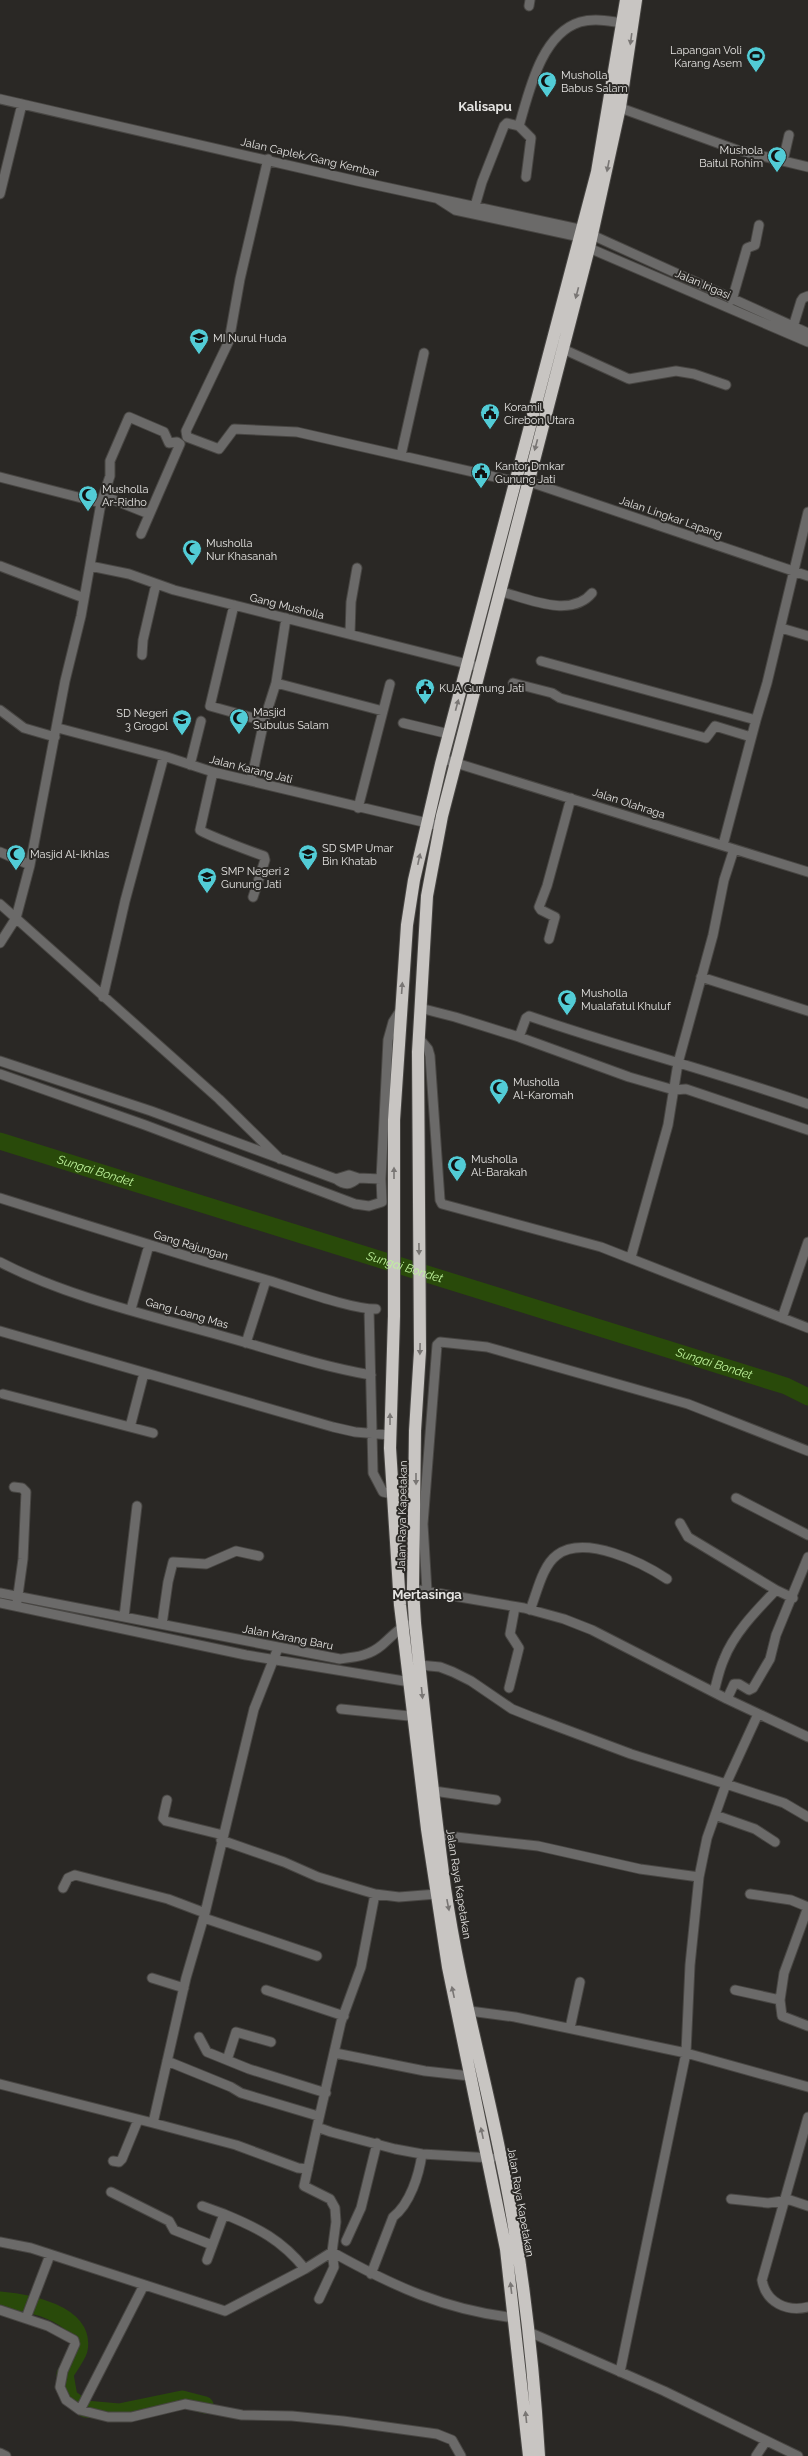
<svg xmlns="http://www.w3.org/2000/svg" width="808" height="2456" viewBox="0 0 808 2456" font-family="Raleway,sans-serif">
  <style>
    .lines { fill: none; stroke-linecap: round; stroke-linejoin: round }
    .river { stroke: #294a0a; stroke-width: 17 }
    .street-casing { stroke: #484643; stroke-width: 11 }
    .highway-casing { stroke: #484643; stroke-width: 14 }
    .street { stroke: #6b6a69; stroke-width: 9 }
    .highway { stroke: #c8c5c2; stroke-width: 12 }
    .oneway { fill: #797674 }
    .labels { text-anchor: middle; stroke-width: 4; stroke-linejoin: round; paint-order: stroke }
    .poi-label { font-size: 11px; fill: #e5e4e2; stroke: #2a2825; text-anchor: start }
    .street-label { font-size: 11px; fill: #e5e4e2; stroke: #2a2825 }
    .water-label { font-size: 12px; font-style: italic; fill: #bff49c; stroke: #2a2825 }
    .quarter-label { font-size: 13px; font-weight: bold; fill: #e5e4e2; stroke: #2a2825 }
  </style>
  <rect width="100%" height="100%" fill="#2a2825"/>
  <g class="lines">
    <g class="river">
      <path id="s1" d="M0,1141L786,1386L808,1397"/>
      <path d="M0,2300C26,2302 87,2313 79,2350C77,2357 69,2367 65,2374L69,2397L85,2409L119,2412L182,2399L205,2405"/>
    </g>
    <g class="street-casing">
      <path id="street" d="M529,6L530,0
        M0,99L357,181L588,231
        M615,106L737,150L808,167
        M519,126L531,138L526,177
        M268,159L240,279L229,341L186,431L187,437L219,449L234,429L297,432L517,482
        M783,161L789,135
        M0,194L22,104
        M438,199L455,210L580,237
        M475,206L482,182L504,126L507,123L519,126C529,92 541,34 580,22C594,18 610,21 623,23
        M592,235L808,333
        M589,248L808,342
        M732,300L747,248L755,245L759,225
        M793,327L801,301L803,298L808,296
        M563,349L629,379L676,371L694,374L726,385
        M401,455L424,353
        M0,477L101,503
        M527,481L808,576
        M104,496L149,514
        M0,566L84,598
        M90,566L129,574L174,590L479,667
        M499,591C526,598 571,619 592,593
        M234,605L210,706L264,721
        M781,628L808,636
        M350,634L351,602L357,568
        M142,655L143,640L156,584
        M541,661L756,720
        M276,683L383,711
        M513,683L552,693L560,698L706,738L715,726L751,737
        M0,710L24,728L55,737
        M403,723L449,734
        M58,728L164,756L213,772L440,826
        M443,759L808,872
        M190,765L201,721
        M213,772L200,830C204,834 255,853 264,856L265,860L253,897
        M251,781L264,721L276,683L286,618
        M358,808L390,684
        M723,845L756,720L767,683L808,512
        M0,852L30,865
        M0,904L219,1099L280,1159
        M549,939L555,917L541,910L539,907L547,886L571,798
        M0,943L16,918L30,865L65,681L81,616L101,503L110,476V461L129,417L164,432L169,443L177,442L180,444L141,534
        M701,977L808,1011
        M103,997L125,901L164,756
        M420,1008L455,1017L519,1037L629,1077L674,1090L686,1089L808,1130
        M519,1037L526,1018L529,1016C622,1048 716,1072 808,1104
        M419,1038L428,1049L430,1056L440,1200L442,1204L601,1247L808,1328
        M0,1061L151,1111L336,1179C345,1186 350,1185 358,1178L381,1179
        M0,1074L145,1125L355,1204L369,1206L382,1202L381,1179L388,1040L393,1022L400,1011
        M336,1179L349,1175L358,1178
        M0,1198C89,1226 178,1254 267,1280C295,1288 349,1309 376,1309
        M631,1257L668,1125L678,1063L713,935L724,880L734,849
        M0,1262C65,1296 148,1315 219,1335C270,1349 319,1366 371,1375
        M131,1309L149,1245
        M369,1309L373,1473L383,1492L392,1494
        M782,1318L808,1242
        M0,1331L333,1427L355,1432L390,1435
        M246,1343L266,1280
        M3,1394L153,1433
        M130,1427L144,1373
        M14,1487L22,1488L26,1492L23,1559L17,1602
        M736,1498L808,1535
        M680,1523L688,1537L776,1590L793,1598
        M413,1589L524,1608L564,1619L592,1630L727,1699L808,1737
        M427,1591L423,1524L437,1345L440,1342L487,1347L688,1404L808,1451
        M0,1593L340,1659C356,1657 369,1656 382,1645C395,1634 397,1628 415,1623
        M0,1603L246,1655L410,1682
        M530,1610C537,1593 542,1566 557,1555C585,1534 643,1563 667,1579
        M124,1617L137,1506
        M162,1624L168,1582L173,1562L206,1564L236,1551L259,1556
        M278,1648L254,1709L205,1913L186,1978L153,2123L236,2145L298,2168L308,2169
        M419,1665L440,1667L453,1672L471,1681L512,1709L532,1717L631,1754L726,1784L707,1838L699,1877L690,1965L686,2053L620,2372
        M509,1688L519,1648L510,1634L515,1607
        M714,1692C717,1681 719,1670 724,1659C734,1633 757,1610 776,1590
        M727,1699L734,1684H739L749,1690L753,1688L770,1659L776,1635L808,1557
        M341,1709L419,1717
        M758,1714L726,1784L784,1803L808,1817
        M427,1790L496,1800
        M167,1800L163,1818L166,1821L223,1835
        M715,1815L755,1829L775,1842
        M438,1835L538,1846L640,1869L699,1877
        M221,1840L284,1862L318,1877L375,1894L399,1897L437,1894
        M63,1888L68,1878L75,1875L168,1899L205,1913
        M750,1894L791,1900L808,1907
        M204,1918L317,1956
        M152,1978L184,1988
        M266,1990L344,2016
        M735,1990L780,2000L784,1973L808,1907
        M780,2000L782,2016L808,2026
        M462,2010L515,2017L686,2053L808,2087
        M570,2028L580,1982
        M199,2037L207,2052L249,2069L326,2093
        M335,2053L425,2071L470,2076
        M227,2060L236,2032L271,2042
        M167,2061L231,2087L241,2093L318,2116
        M0,2084L153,2123
        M808,2117L762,2280C766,2303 787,2312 808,2307
        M317,2127L341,2022L361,1967L375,1894
        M113,2161L119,2162L122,2159L138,2120
        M111,2192L169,2221L174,2230L212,2245
        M731,2199L768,2203L790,2200L808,2206
        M202,2206L224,2214
        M346,2241L361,2208L377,2143
        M0,2242L31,2248L225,2311L305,2269L332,2252C393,2286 445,2310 515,2318
        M207,2260L224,2214C258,2228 282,2240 305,2269
        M371,2274L393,2217C410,2204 419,2175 422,2154
        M319,2299L334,2267L332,2252L336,2222L335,2208L330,2199L304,2186L317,2127L331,2132L395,2149L422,2154L492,2158
        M0,2310L48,2326L74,2340L75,2344L63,2371L60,2387L66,2400L80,2410L108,2417H131L185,2404L242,2415L292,2416L343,2421L437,2434L452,2440L461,2456
        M26,2318L50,2255
        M529,2332L664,2391L798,2456
        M80,2410L144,2285
        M0,2453L6,2456
        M756,2456L766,2441"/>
    </g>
    <g class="highway-casing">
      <path id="highway" d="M529,2456L506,2249L448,1967L427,1829L400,1605L390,1448L394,1316V1120L407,925L414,880L441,764L597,172L626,0
        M539,2456C533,2356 522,2256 501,2158C483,2068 458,1979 445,1888C433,1800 424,1711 415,1623L413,1589L415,1431L420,1351L418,1052L427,896L442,816L589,248L620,107L636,0"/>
    </g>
    <use href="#street" class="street"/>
    <use href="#highway" class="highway"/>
  </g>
  <defs><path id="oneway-solid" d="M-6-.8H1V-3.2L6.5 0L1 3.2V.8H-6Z"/></defs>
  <g class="oneway">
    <use href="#oneway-solid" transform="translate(631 39) rotate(98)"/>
    <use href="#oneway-solid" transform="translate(608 166) rotate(101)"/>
    <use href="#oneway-solid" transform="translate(577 293) rotate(105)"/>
    <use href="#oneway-solid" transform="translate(536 445) rotate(105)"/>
    <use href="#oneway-solid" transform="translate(457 705) rotate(-75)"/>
    <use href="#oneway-solid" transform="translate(419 859) rotate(-78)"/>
    <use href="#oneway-solid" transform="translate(402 988) rotate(-86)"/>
    <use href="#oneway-solid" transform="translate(394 1173) rotate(-90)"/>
    <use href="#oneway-solid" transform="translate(419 1249) rotate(89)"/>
    <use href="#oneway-solid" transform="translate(420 1349) rotate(91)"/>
    <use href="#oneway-solid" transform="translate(390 1419) rotate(-90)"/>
    <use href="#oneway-solid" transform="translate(416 1479) rotate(90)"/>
    <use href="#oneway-solid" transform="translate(422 1693) rotate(84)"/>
    <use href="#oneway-solid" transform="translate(448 1905) rotate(79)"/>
    <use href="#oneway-solid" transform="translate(453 1992) rotate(-102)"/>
    <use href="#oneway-solid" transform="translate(482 2133) rotate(-102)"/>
    <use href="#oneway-solid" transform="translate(511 2288) rotate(-97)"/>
    <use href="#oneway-solid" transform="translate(526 2417) rotate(-96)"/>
  </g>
  <defs>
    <g id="stadium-pin" transform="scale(1)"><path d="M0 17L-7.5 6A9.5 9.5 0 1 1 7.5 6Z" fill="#52ccd6" stroke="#2a2825"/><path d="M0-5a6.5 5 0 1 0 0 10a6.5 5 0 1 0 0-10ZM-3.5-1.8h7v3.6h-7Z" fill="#111"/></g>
    <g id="mosque-pin" transform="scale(1)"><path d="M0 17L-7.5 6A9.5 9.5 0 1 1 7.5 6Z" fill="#52ccd6" stroke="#2a2825"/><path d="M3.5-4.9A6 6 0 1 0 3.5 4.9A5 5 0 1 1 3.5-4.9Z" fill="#111"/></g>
    <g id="school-pin" transform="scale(1)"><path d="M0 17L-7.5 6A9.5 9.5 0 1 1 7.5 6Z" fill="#52ccd6" stroke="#2a2825"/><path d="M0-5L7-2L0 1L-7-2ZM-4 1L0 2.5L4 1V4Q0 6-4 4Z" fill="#111"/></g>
    <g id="civic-pin" transform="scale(1)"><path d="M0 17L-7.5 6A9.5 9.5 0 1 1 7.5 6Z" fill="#52ccd6" stroke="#2a2825"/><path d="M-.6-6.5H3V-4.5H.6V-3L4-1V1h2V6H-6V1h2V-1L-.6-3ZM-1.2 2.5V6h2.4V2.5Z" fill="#111"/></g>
  </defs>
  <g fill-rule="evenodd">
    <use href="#stadium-pin" x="756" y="56"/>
    <use href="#mosque-pin" x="547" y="81"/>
    <use href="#mosque-pin" x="777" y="156"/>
    <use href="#school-pin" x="199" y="338"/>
    <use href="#civic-pin" x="490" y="413"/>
    <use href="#civic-pin" x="481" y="472"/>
    <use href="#mosque-pin" x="88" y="495"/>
    <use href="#mosque-pin" x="192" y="549"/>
    <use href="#civic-pin" x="425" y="688"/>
    <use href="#mosque-pin" x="239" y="718"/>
    <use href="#school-pin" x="182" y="719"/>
    <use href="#mosque-pin" x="16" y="854"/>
    <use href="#school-pin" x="308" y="854"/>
    <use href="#school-pin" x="207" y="877"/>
    <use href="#mosque-pin" x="567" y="999"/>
    <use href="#mosque-pin" x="499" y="1088"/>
    <use href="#mosque-pin" x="457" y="1165"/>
  </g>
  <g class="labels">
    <g class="poi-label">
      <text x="742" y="54" text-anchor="end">Lapangan Voli<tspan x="742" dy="13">Karang Asem</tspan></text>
      <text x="561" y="79">Musholla<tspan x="561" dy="13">Babus Salam</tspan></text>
      <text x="763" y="154" text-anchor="end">Mushola<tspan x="763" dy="13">Baitul Rohim</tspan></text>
      <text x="213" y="342">MI Nurul Huda</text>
      <text x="504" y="411">Koramil<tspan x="504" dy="13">Cirebon Utara</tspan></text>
      <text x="495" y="470">Kantor Dmkar<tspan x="495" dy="13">Gunung Jati</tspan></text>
      <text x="102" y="493">Musholla<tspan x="102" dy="13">Ar-Ridho</tspan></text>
      <text x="206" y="547">Musholla<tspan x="206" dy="13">Nur Khasanah</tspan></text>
      <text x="439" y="692">KUA Gunung Jati</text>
      <text x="253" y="716">Masjid<tspan x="253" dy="13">Subulus Salam</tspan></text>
      <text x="168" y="717" text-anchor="end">SD Negeri<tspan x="168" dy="13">3 Grogol</tspan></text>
      <text x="322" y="852">SD SMP Umar<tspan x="322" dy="13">Bin Khatab</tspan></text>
      <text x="30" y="858">Masjid Al-Ikhlas</text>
      <text x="221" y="875">SMP Negeri 2<tspan x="221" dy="13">Gunung Jati</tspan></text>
      <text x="581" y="997">Musholla<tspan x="581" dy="13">Mualafatul Khuluf</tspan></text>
      <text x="513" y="1086">Musholla<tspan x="513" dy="13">Al-Karomah</tspan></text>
      <text x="471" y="1163">Musholla<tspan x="471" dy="13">Al-Barakah</tspan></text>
    </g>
    <g class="street-label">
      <text transform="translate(310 157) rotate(13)" y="4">Jalan Caplek/Gang Kembar</text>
      <text transform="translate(703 284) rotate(23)" y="4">Jalan Irigasi</text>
      <text transform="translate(671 517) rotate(19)" y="4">Jalan Lingkar Lapang</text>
      <text transform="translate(287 606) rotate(14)" y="4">Gang Musholla</text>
      <text transform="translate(251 769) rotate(14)" y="4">Jalan Karang Jati</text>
      <text transform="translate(629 803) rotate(18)" y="4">Jalan Olahraga</text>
      <text transform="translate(191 1245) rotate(17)" y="4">Gang Rajungan</text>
      <text transform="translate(187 1313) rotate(16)" y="4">Gang Loang Mas</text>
      <text transform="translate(402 1516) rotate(-89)" y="4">Jalan Raya Kapetakan</text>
      <text transform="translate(288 1637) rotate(11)" y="4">Jalan Karang Baru</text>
      <text transform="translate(459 1884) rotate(81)" y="4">Jalan Raya Kapetakan</text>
      <text transform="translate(521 2202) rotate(80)" y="4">Jalan Raya Kapetakan</text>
    </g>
    <g class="water-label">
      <text dy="4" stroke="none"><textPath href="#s1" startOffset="100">Sungai Bondet</textPath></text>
      <text dy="4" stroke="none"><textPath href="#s1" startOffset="424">Sungai Bondet</textPath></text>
      <text dy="4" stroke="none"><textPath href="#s1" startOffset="748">Sungai Bondet</textPath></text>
    </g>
    <g class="quarter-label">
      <text x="485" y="111">Kalisapu</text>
      <text x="427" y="1599">Mertasinga</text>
    </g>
  </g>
</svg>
